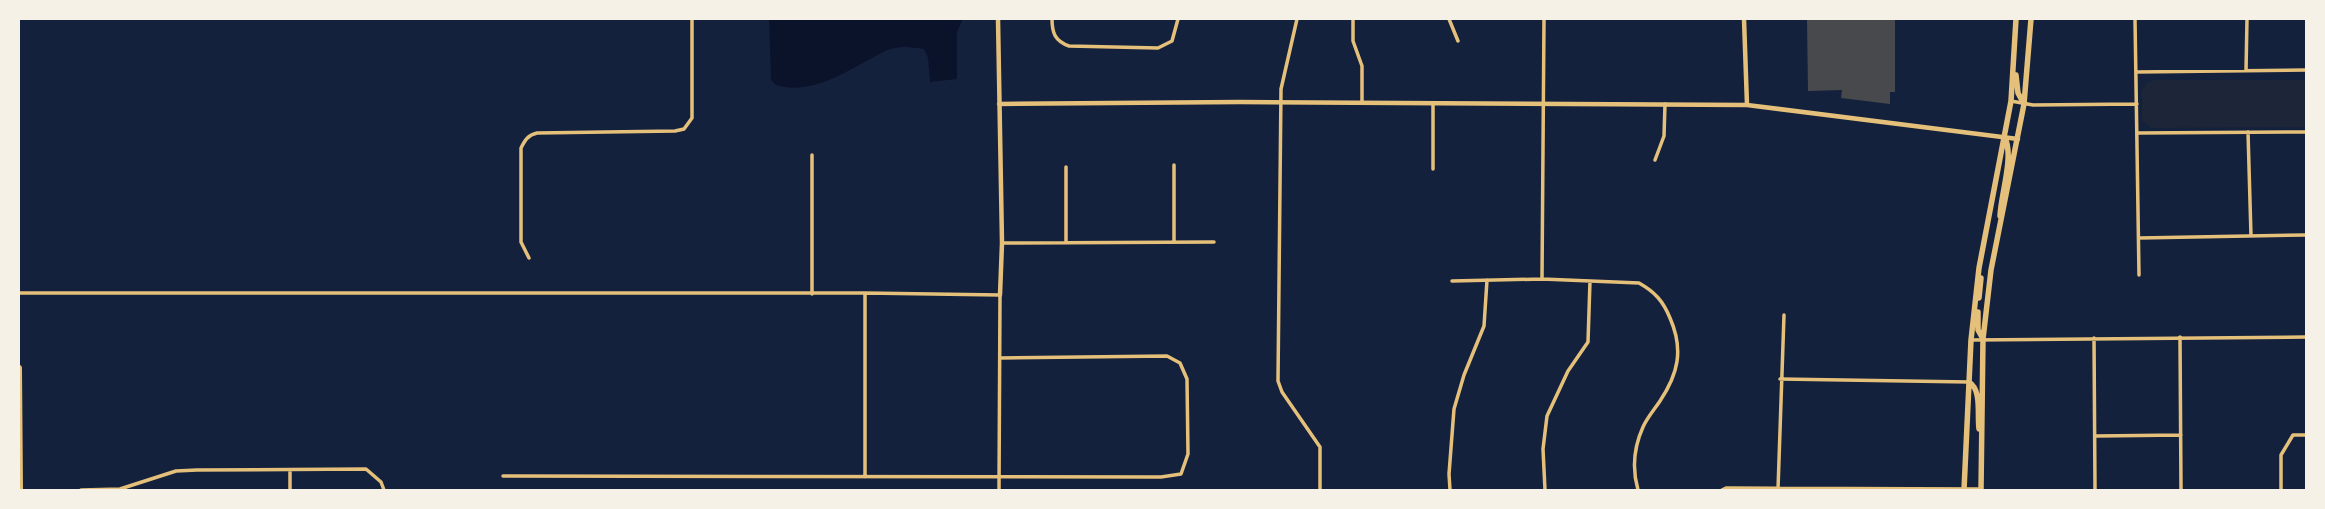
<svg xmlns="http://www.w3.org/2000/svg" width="2325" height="509" viewBox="0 0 2325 509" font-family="Lato,sans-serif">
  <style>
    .green { fill: #1d2539 }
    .water { fill: #0b132b }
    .building { fill: #48494c }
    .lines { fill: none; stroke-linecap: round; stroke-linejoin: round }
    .minor { stroke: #e5c07b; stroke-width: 3.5 }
    .tertiary { stroke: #e5c07b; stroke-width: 4.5 }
    .secondary { stroke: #e5c07b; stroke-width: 5.5 }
    .primary { stroke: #e5c07b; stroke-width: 6 }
  </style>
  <rect width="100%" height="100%" fill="#14213d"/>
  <path class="green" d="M2154,80H2306V127L2151,128L2142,121V91L2147,83Z"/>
  <path class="water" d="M769,19H963L957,32V79L930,82L928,58L924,49C910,47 899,45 885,51C853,67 813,97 776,85L771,80Z"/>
  <path class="building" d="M1807,19H1895V92H1890V104L1841,98L1842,90L1808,91Z"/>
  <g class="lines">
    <path class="minor" d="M1052,19C1052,33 1055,41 1069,46L1158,48L1172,41L1178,19
      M1297,19L1281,89L1278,381L1282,392L1320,447V490
      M1353,19V41L1362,66V103
      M1449,19L1458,41
      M2135,19L2139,275
      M2246,71L2247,19
      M2136,72L2306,70
      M2011,101L2033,105L2137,104
      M1433,103V169
      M2248,132L2251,236
      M2137,133L2306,132
      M812,155V294
      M1655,160L1664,136L1665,104
      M1066,167V242
      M2139,238L2306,235
      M1174,241V165
      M1002,243L1214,242
      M529,258L521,242V148C525,140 528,135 537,133L675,131L684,129L692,118V19
      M1542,279L1544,19
      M1452,281L1542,279L1639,283C1655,292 1663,301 1670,318C1684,350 1678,374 1660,401C1654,410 1647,418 1643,427C1634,447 1632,469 1638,490
      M19,293H865L1000,295L999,490
      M865,293V477
      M2180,337L2181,490
      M2094,338L2095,490
      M1971,340L2306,337
      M1780,379L1969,382
      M2096,436L2181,435
      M503,476L1161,477L1181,474L1188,454L1187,379L1180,363L1167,356L1000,358
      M1778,489L1784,315
      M81,490L120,489L176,471L197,470L366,469L381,482L384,490
      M290,490V470
      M1450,490L1449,474L1454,409L1464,375L1484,326L1487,280
      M1545,490L1543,449L1547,416L1568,371L1588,342L1590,281
      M1722,490L1726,488L1981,489
      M2281,490V455L2293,435H2306"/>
    <path class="tertiary" d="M998,19L1002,243L1000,295
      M1744,19L1747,105
      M999,104L1240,102L1747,105L2018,139"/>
    <path class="secondary" d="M2016,75L2018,93L2024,104
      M2000,216C2001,193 2014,157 2005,138
      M1979,298L1981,278
      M1978,312V330L1983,339
      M1969,382C1982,390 1977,414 1979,429
      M1964,490L1971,340L1979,268L2011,101L2016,19
      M1981,490L1983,339L1991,270L2024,104L2031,19"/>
    <path class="primary" d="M19,368L20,490"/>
  </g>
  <rect width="2325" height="509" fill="none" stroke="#f6f1e7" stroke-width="40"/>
</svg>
